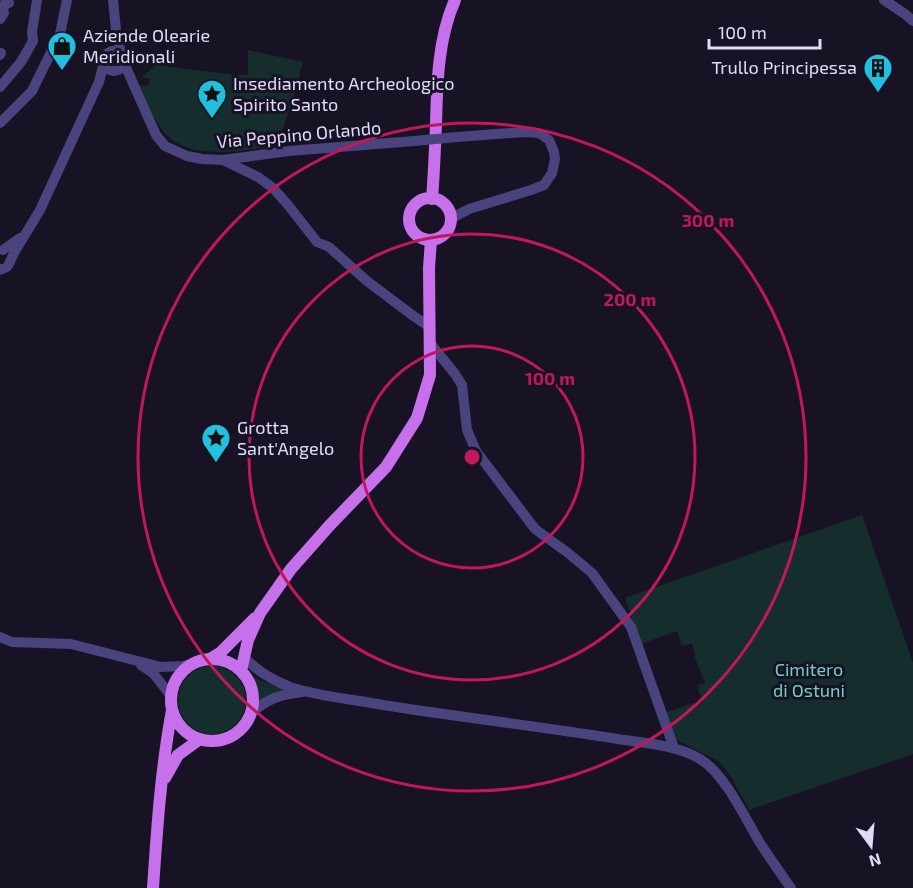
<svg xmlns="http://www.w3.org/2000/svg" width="913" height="888" viewBox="0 0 913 888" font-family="'Exo 2',sans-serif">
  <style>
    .green { fill: #162d2e }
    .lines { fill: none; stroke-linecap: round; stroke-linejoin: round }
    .minor { stroke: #4a447e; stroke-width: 10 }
    .major { stroke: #c670ec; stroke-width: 12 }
    .minor-bridge { stroke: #4a447e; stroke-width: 10 }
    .ring { fill: none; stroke: #c2185b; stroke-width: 3 }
    .labels { text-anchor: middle; stroke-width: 6; stroke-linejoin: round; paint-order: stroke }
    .poi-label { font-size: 18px; fill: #e1dbfa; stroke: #171325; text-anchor: start }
    .street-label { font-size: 18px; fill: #e1dbfa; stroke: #171325 }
    .park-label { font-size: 18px; fill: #70d1c0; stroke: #171325 }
    .centre { fill: #c2185b; stroke: #171325; stroke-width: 3 }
    .ring-label { font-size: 18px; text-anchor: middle; font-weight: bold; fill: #c2185b; stroke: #171325; stroke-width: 6; stroke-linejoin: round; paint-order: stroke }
  </style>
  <rect width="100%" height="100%" fill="#171325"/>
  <path class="green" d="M248,50L303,62L299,76L300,78L277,146C240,150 185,164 160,127C151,115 146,99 140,85L148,86L150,79L142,77L156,65L235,75H248Z
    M862,515L913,663V754L749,810L733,780L720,762L673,738L665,713L693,703L695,705L703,702L697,686L705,683L694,656L695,655L692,643L682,646L677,631L641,644L625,598Z
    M178 700a34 34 0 1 1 68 0a34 34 0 1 1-68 0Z
    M252,677L285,690L258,703L256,702L257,699L251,679Z"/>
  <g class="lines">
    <path class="minor" d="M113,0L116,30L121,54
      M884,0L905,14L913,21
      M0,19L4,13L3,10L5,3H9
      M104 61a10 10 0 1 1 20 0a10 10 0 1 1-20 0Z
      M0,55L1,53
      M124,63L156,135L165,146L187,156L202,159L223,160L289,151L414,141
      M0,87L21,62L33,41L32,32L37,0
      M0,123L32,91L60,34L67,0
      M223,160L258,177L273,188L288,205L317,242L329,247L367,281L412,315L430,327
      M450,219L469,209L531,190L544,185L552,173L555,159L554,152L549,140L539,133L524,132L457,137
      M3,250L20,238
      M0,270L7,267L9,264L14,253L40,210L99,82L104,62
      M430,343L455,374L462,385L467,430L476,451L535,529L568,553L592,573L631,627L674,748
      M0,637L12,642L71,644L161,667L183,666L193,664
      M245,658C258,672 272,680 290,687C320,697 353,699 383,705C459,717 536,726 612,738C640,743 676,744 700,759C725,774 745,818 760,843C770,858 780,873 791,888
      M141,665L153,673L171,696
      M251,713C269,698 279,695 302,692"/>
    <path class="major" d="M409 219a21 21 0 1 1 42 0a21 21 0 1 1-42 0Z
      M432,199C434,174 435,149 436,124C437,83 438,38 455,0
      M210,659L220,653L255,618
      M171 700a41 41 0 1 1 82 0a41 41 0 1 1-82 0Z
      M241,671L248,640L260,613L291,569L330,525L386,467L417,418L430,375L429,268L431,240
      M165,778L178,755L200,739
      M153,888C157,828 161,769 172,710"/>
    <path class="minor-bridge" d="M414,141L457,137"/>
  </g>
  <g class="ring">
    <circle cx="472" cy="457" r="111"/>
    <circle cx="472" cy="457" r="223"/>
    <circle cx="472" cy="457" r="334"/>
  </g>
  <defs>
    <g id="shop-pin" transform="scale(1.5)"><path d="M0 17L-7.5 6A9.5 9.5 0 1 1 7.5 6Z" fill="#20c0e1" stroke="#171325"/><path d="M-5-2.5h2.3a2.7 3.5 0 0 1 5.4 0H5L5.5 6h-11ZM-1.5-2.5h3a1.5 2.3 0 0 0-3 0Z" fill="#111"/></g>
    <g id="building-pin" transform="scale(1.5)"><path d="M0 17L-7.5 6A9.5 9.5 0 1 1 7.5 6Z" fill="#20c0e1" stroke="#171325"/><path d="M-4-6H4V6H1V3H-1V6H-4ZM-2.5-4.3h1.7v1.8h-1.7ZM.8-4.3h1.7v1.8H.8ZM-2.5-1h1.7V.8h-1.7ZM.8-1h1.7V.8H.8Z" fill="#111"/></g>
    <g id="sight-pin" transform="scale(1.5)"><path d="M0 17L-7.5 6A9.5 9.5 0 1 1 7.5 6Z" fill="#20c0e1" stroke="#171325"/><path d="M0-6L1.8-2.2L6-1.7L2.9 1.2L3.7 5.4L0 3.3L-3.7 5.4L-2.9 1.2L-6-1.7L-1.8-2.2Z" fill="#111"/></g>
  </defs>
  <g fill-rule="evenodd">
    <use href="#shop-pin" x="62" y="46"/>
    <use href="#building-pin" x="878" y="68"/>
    <use href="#sight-pin" x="212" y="94"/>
    <use href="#sight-pin" x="216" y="438"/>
  </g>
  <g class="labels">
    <g class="poi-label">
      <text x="83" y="42">Aziende Olearie<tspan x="83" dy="21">Meridionali</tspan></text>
      <text x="857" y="74" text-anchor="end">Trullo Principessa</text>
      <text x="233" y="90">Insediamento Archeologico<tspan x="233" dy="21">Spirito Santo</tspan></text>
      <text x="237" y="434">Grotta<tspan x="237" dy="21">Sant'Angelo</tspan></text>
    </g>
    <g class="street-label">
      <text transform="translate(299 135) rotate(-5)" y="6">Via Peppino Orlando</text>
    </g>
    <g class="park-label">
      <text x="809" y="676">Cimitero<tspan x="809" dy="21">di Ostuni</tspan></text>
    </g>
  </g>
  <circle cx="472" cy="457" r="9" class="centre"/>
  <g class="ring-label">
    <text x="708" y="227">300 m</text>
    <text x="630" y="306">200 m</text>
    <text x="550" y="385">100 m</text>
  </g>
  <g transform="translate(871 846) rotate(164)" stroke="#171325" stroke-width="4.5" paint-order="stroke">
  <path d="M0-4.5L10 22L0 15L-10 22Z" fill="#e1dbfa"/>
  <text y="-9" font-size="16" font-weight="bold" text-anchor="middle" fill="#e1dbfa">N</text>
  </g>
  <path d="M709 39v9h111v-9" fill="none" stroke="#e1dbfa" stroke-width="3"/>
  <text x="718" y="39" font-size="18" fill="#e1dbfa" stroke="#171325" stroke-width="4.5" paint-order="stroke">100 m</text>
</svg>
